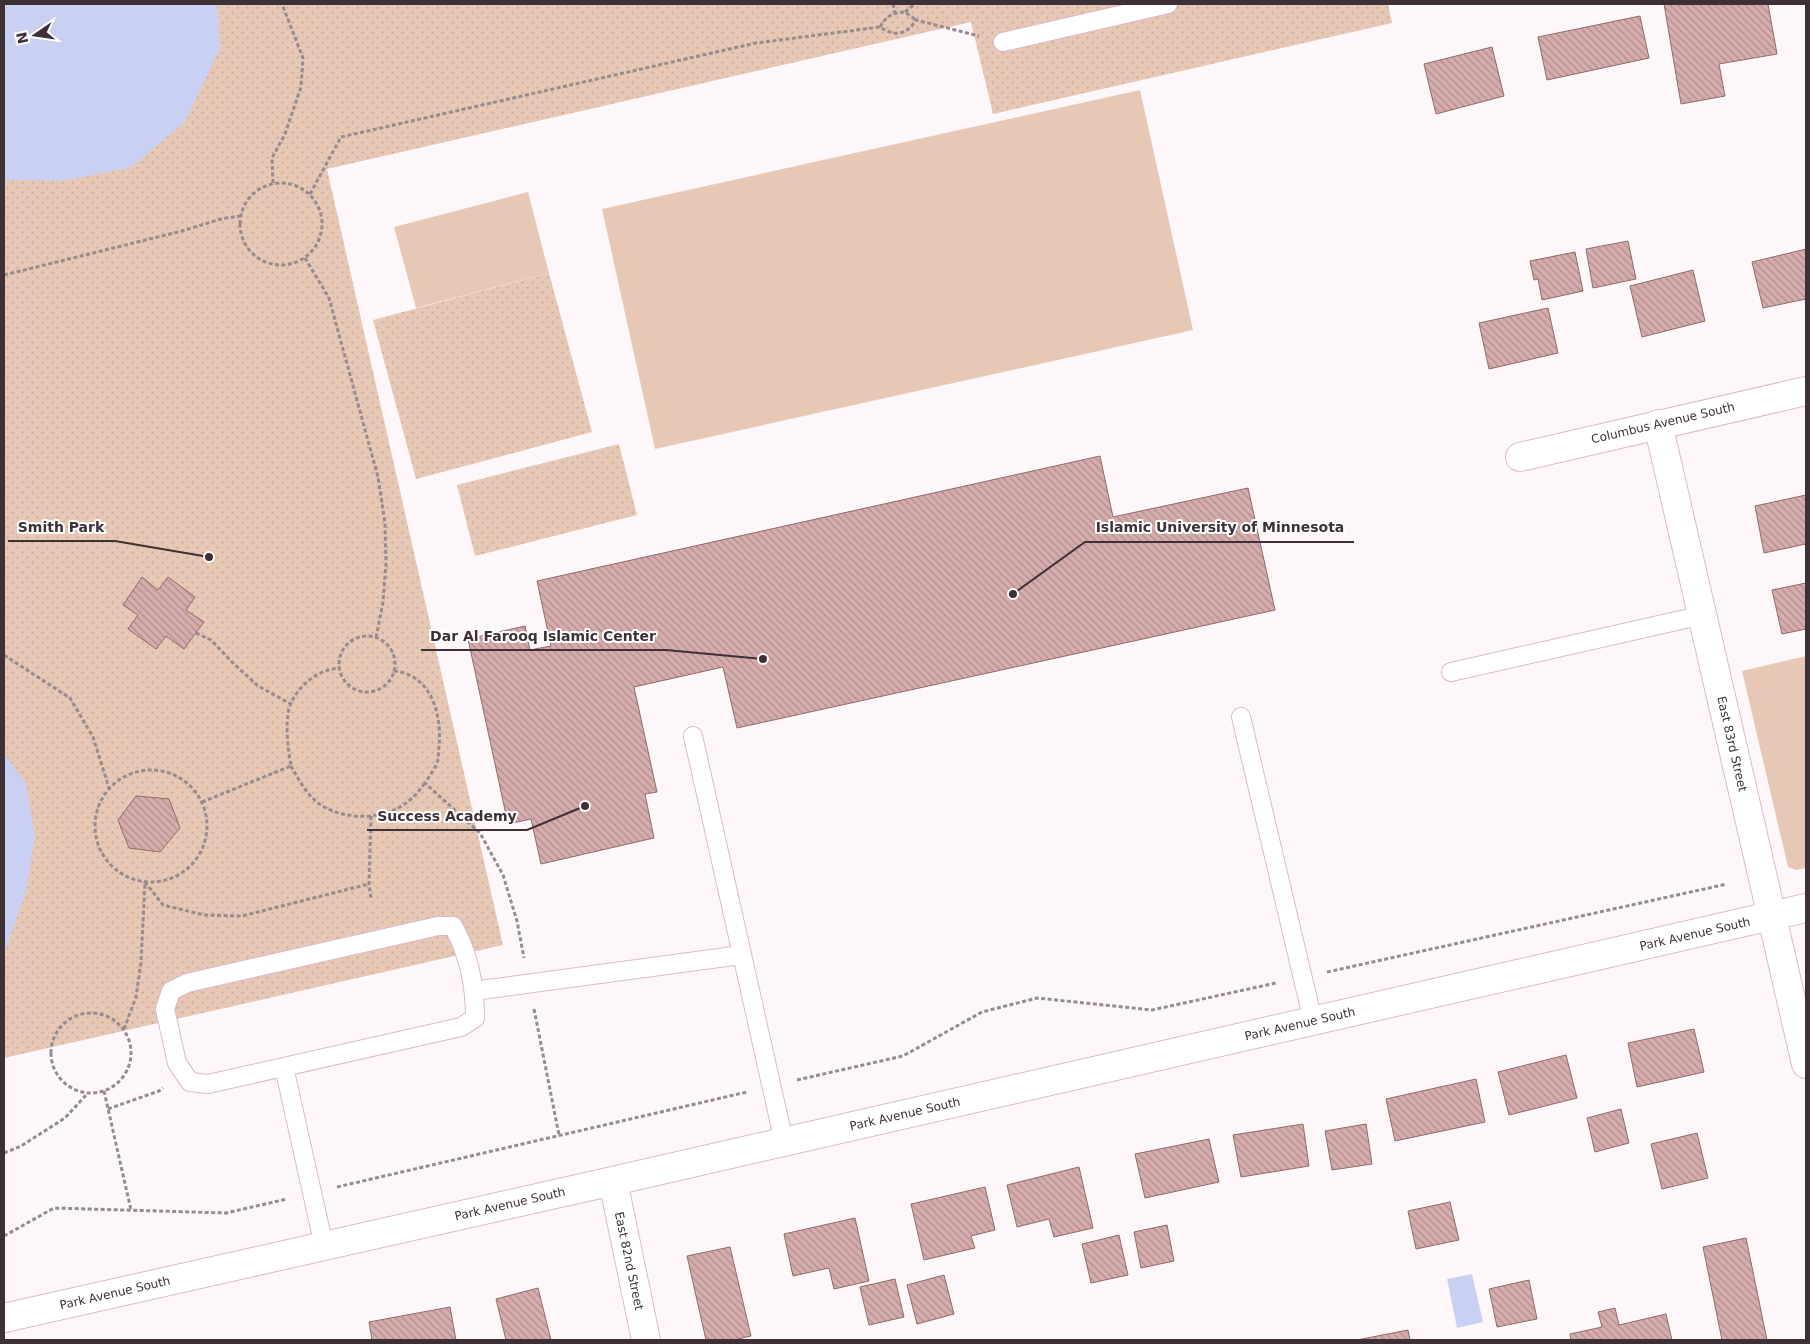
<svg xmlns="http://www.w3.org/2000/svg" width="1810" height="1344" viewBox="0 0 1810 1344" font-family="'DejaVu Sans',sans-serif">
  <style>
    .grass { fill: #e7c8b5 }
    .park { fill: url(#park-dots) }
    .water { fill: #cad0f2 }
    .building { fill: url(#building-back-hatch); stroke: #8f6b6a }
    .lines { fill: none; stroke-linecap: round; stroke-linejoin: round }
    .service-casing { stroke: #dcbacb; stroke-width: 20 }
    .minor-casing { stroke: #dcbacb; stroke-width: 30 }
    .path { stroke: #968b90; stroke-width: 3; stroke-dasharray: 4 2.5; stroke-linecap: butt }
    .service { stroke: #fff; stroke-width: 18 }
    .minor { stroke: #fff; stroke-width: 28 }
    .labels { text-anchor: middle; stroke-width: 4; stroke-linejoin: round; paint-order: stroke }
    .street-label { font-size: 12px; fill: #3e3037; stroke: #fff }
    .leader { fill: none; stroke: #3e3037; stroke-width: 2 }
    .callout-dot { fill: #3e3037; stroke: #fff; stroke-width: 2 }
    .callout-label { font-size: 14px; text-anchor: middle; font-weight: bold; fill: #3e3037; stroke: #fff; stroke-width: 4; stroke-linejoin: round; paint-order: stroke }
  </style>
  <defs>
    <pattern id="park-dots" width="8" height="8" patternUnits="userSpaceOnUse" patternTransform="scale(1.25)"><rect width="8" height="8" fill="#e7c8b5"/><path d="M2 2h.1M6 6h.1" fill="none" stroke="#c7ac9c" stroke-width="1.8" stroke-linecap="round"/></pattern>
    <pattern id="building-back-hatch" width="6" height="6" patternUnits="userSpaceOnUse" patternTransform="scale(1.25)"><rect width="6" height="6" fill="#d6adac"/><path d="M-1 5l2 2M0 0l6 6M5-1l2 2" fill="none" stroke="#af8d8d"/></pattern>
  </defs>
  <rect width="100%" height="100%" fill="#fef7fa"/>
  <path class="grass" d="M1140,90L1193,330L655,449L602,209Z
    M528,192L549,273L416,308L394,227Z
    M1806,656V868L1796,870L1788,867L1742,671Z"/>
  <path class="park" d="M4,4H1388L1392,23L993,114L971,22L327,169L503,945L4,1058Z
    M549,273L592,432L416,479L373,320Z
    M619,444L637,515L475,556L457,485Z"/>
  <path class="water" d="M4,4H217L220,48L185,122L130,168L61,181L4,180Z
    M4,754L26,783L35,836L26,892L4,954Z
    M1472,1274L1483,1322L1457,1328L1447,1279Z"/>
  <path class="building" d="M1664,4H1768L1777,54L1719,64L1725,96L1681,104Z
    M1640,16L1649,58L1547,80L1538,37Z
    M1492,47L1504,96L1436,114L1424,64Z
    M1628,241L1636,279L1593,288L1586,249Z
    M1806,249V299L1763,308L1752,262Z
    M1575,252L1583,291L1542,300L1538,279L1534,280L1530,261Z
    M1693,270L1705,321L1642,337L1630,286Z
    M1548,308L1558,353L1489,369L1479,323Z
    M1100,456L1113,517L1248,488L1275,610L737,728L723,667L634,687L657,792L645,794L654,838L541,864L531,819L508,824L468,639L525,626L530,650L551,646L537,581Z
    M1806,495V544L1764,553L1755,506Z
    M142,577L158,590L168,577L195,597L186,610L204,622L184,649L166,636L156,649L128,629L138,615L123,605Z
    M1806,583V629L1782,634L1772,590Z
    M136,796L169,799L180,828L160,852L129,848L118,820Z
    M1694,1029L1704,1072L1637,1087L1628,1043Z
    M1566,1055L1577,1098L1509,1115L1498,1072Z
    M1476,1079L1485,1122L1395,1141L1386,1099Z
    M1621,1109L1629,1143L1595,1152L1587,1118Z
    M1303,1124L1309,1166L1241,1177L1233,1135Z
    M1366,1124L1372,1164L1332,1170L1325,1131Z
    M1697,1133L1708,1178L1662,1189L1651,1144Z
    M1209,1139L1219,1182L1145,1198L1135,1154Z
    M1079,1167L1093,1228L1054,1237L1049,1219L1017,1227L1007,1185Z
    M985,1187L995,1230L971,1236L975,1248L924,1260L911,1204Z
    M1450,1202L1459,1240L1416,1249L1408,1211Z
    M855,1218L869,1281L834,1289L829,1268L793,1276L784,1234Z
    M1167,1225L1174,1261L1141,1268L1134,1232Z
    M1119,1235L1128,1275L1091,1283L1082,1244Z
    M1746,1238L1767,1340H1722L1703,1247Z
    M730,1247L751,1336L734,1340H706L687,1256Z
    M944,1275L954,1314L917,1324L907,1285Z
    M895,1279L904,1317L869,1325L860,1287Z
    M1529,1280L1537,1319L1497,1327L1489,1289Z
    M538,1288L551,1340H506L496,1299Z
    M450,1307L456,1340H372L369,1322Z
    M1615,1308L1619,1325L1666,1314L1672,1340H1571L1570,1334L1602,1327L1598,1312Z
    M1408,1330L1410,1340H1357Z"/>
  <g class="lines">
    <g class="service-casing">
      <path id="service" d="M1003,42L1168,4
        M1451,672L1703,615
        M1241,717L1313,1021
        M693,736L784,1142
        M438,926H453C469,954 475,987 475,1018L461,1027L208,1084L190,1082L177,1063L165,1009L171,991L187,983Z
        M474,991L741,955
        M284,1067L324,1246"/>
    </g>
    <g class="minor-casing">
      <path id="minor" d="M1658,424L1806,1064
        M1520,457L1806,391
        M613,1181L646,1340
        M4,1318L613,1181L1806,908"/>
    </g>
    <path class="path" d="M893,4L895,13
      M905,12L915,4
      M880,27C886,16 892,13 905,12L916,20
      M273,183L272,158L285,134L301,87L303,58L282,4
      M240 224a41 41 0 1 1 82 0a41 41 0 1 1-82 0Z
      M310,194L341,137L756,43L880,27C895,37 907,35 916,20L979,36
      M305,258L329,298L378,477L385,523L386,564L383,602L376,638
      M4,275L182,231L221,219L240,216
      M196,633L211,640L233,663L258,686L291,704
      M339 664a28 28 0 1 1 56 0a28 28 0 1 1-56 0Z
      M4,655L70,698L93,737L109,788
      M394,671C432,675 442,715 439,747C438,752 439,758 437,763C434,770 429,777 425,783L480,833L503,875L517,921L524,958
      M291,766C299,780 307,796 321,805C348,822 389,820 412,798C417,794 421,788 425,783
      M95 826a56 56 0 1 1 112 0a56 56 0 1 1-112 0Z
      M202,802L291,766C288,750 284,718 291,703C300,684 319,669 340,668
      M371,816L369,884L371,898
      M145,882L163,905L204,915L242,916L369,884
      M1327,972L1727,884
      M534,1009L559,1135
      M51 1053a40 40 0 1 1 80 0a40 40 0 1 1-80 0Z
      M124,1029L136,997L141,962L145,882
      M797,1080L903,1056L982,1012L1037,998L1152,1010L1276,983
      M104,1091L131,1210
      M108,1109L159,1091L163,1088
      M4,1153L21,1146L65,1118L87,1094
      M337,1187L747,1092
      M4,1236L54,1208L226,1213L287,1199"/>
    <use href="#service" class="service"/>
    <use href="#minor" class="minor"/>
  </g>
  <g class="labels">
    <g class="street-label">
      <text transform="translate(1663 423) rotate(-13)" y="4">Columbus Avenue South</text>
      <text transform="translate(1732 744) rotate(77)" y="4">East 83rd Street</text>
      <text transform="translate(1695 934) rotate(-13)" y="4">Park Avenue South</text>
      <text transform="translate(1300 1024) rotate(-13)" y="4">Park Avenue South</text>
      <text transform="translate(905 1114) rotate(-13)" y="4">Park Avenue South</text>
      <text transform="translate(510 1204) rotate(-13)" y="4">Park Avenue South</text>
      <text transform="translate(629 1261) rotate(78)" y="4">East 82nd Street</text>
      <text transform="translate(115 1293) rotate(-13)" y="4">Park Avenue South</text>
    </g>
  </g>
  <path class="leader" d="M209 557L115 541H8M1013 594L1085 542H1354M763 659L666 650H421M585 806L527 830H367"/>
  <g class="callout-dot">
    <circle cx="209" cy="557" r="5"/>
    <circle cx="1013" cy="594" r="5"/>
    <circle cx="763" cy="659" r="5"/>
    <circle cx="585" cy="806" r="5"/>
  </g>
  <g class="callout-label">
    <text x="61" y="532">Smith Park</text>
    <text x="1220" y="532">Islamic University of Minnesota</text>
    <text x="543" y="641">Dar Al Farooq Islamic Center</text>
    <text x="447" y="821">Success Academy</text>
  </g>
  <rect width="1810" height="1344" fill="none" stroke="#3e3037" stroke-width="10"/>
  <g transform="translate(35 35) rotate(257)" stroke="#ffffff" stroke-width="4" paint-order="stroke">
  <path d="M0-4L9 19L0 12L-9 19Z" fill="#3e3037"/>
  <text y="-8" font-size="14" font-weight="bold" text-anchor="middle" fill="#3e3037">N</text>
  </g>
</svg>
